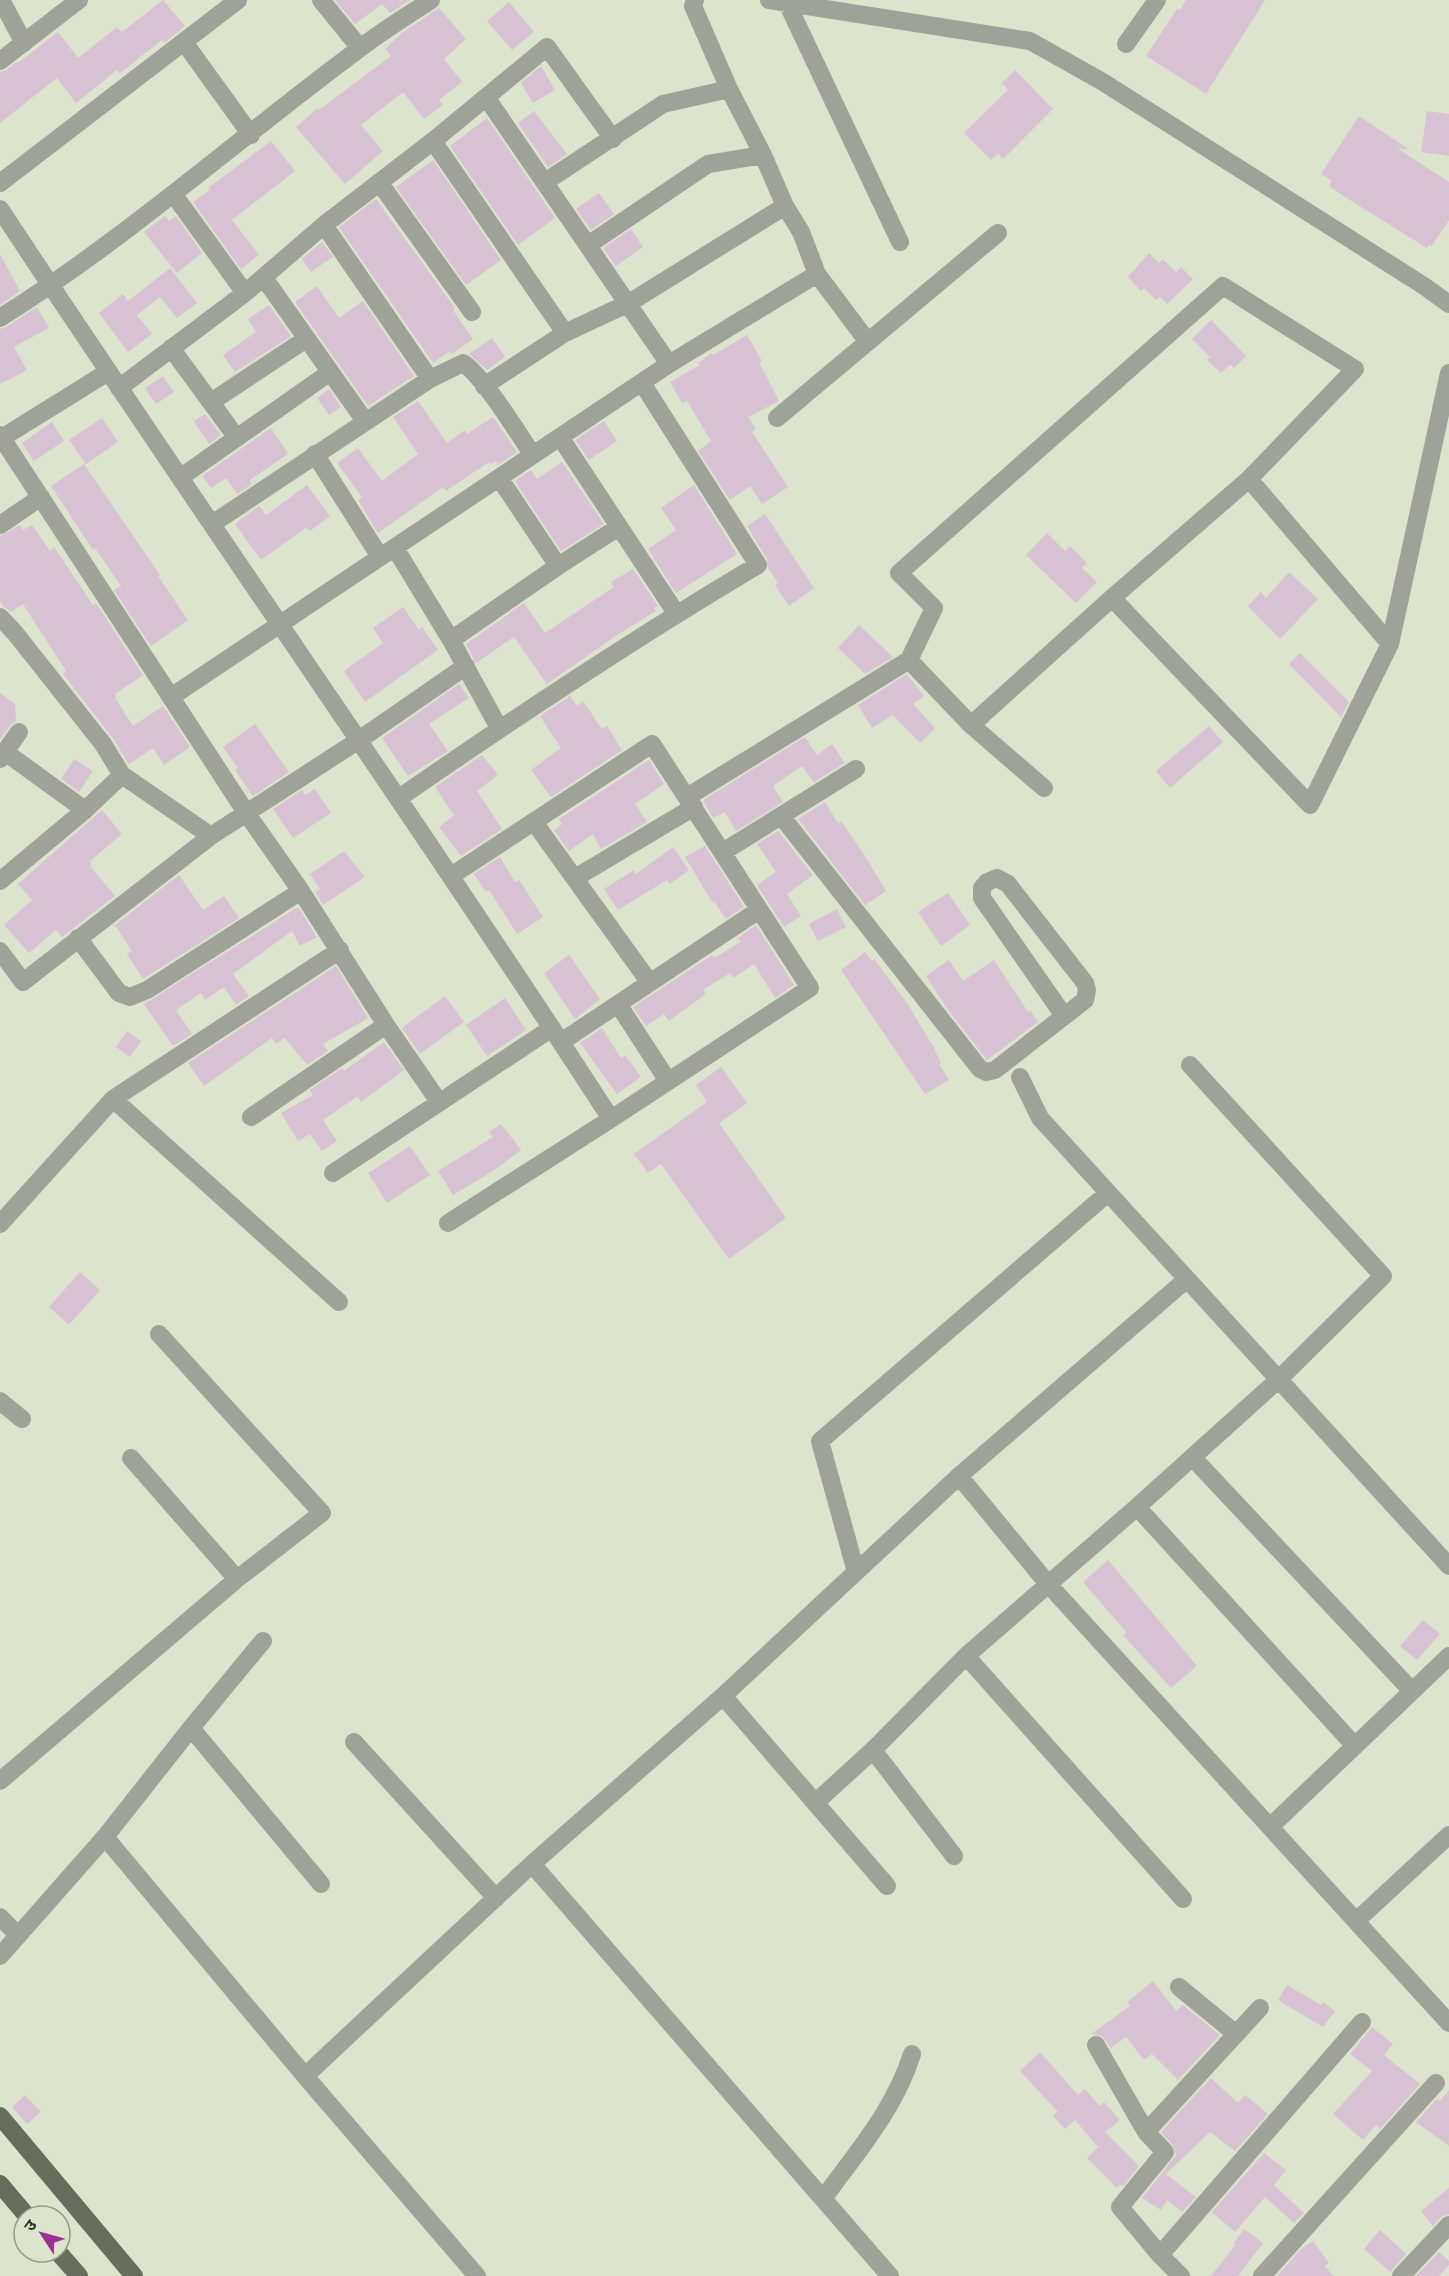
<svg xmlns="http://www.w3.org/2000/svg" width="1449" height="2276" viewBox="0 0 1449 2276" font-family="Georgia,'Noto Sans Devanagari',serif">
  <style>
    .building { fill: #d8c3d4 }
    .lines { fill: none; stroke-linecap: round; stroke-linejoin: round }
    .minor { stroke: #9ea298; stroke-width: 18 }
    .major { stroke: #676d5c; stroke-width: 18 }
  </style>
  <rect width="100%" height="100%" fill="#dce4cd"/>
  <path class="building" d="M163,0L185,26L164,43L162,40L120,73L117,70L76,103L57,78L0,123V72L6,70L17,62L18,63L58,32L78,58L117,27L122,32Z
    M335,0H410L390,13L382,4L355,24Z
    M1186,0H1265L1206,94L1146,56L1177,9L1180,10Z
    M509,2L534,32L512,50L487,21Z
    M439,8L466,39L444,59L462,82L439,100L443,105L424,119L403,92L361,125L383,151L345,184L296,127L318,108L319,110L391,56L385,49L403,32Z
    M541,66L555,90L533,103L521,83Z
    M1015,70L1053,109L1003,159L998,153L991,160L964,133L1008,90L1002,83Z
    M534,111L567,154L548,167L518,123Z
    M1427,111L1449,114V156L1421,152Z
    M1359,116L1410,150L1397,148L1449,182V220L1432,246L1429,245L1427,248L1345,197L1329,186L1332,181L1321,174Z
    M487,118L555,218L518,245L450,146Z
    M271,141L295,171L232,220L259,255L241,269L193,202L210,190L208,188Z
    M433,160L501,260L466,285L396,187Z
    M599,193L614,214L591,230L576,209Z
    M376,199L455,308L453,310L473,339L452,354L450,351L433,363L339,227Z
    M165,216L169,221L176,216L202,253L177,273L144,232Z
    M631,229L643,247L616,266L603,248Z
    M322,242L333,257L311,272L302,259Z
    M1149,253L1159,263L1163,259L1176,272L1181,267L1193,279L1167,304L1160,297L1156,300L1144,288L1141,291L1128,277Z
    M0,254L20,291L0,305Z
    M170,268L197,303L177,318L160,297L137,315L152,334L128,352L99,313L123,294L128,301Z
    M317,286L339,318L363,301L414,376L368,406L295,302Z
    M269,305L291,336L235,372L223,355L256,332L248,319Z
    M37,307L49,328L14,347L27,370L0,384V329L6,327Z
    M1211,320L1246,356L1234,368L1230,364L1221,373L1207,360L1210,357L1192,339Z
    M747,335L762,361L759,362L779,401L748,417L756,429L752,432L788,487L762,504L750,486L730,500L698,451L711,441L687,401L682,403L670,382L700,365L698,363L712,353L713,355Z
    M492,338L505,357L487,370L469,354Z
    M163,376L174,392L156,404L145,388Z
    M329,389L341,407L329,415L317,398Z
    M418,401L447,443L465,430L467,434L493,417L517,452L498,465L496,461L491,464L489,462L446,491L443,487L378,533L358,500L362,497L337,463L358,448L382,481L418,454L393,417Z
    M205,414L221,435L209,444L194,421Z
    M102,418L118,442L86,464L69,440Z
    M604,421L617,441L589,460L575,440Z
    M52,422L64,441L34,461L22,443Z
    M271,428L288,454L250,480L252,484L237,494L226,478L211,488L202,476Z
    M562,462L604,524L561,551L515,481L531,470L537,479Z
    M84,464L160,575L158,576L188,620L151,646L114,590L121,586L95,548L93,550L51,486Z
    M307,485L330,516L310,531L307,527L261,560L235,524L259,506L266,515Z
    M694,485L737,554L676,593L648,549L676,530L661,508Z
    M765,514L814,588L789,606L775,585L778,583L768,568L767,559L747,526Z
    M20,525L23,530L32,525L50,551L54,547L93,605L96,603L143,675L115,694L117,697L115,698L133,726L163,706L190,747L164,765L153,748L129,764L112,737L63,674L66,671L23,604L11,612L3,606L0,601V536Z
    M1047,533L1065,551L1070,546L1087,563L1082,568L1097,582L1076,603L1026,555Z
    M633,569L658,606L654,608L656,611L614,637L547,684L514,637L476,663L466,644L524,603L545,633L614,587L611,582Z
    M1289,572L1318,599L1280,639L1248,606L1261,592L1266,598Z
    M403,607L419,630L422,627L438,650L365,702L344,671L383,643L373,628Z
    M859,625L893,657L865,674L838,648Z
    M1300,653L1349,702L1341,717L1289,664Z
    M907,674L924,696L913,704L935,728L920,743L893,715L872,728L858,705Z
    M459,684L469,698L429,724L448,751L408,776L382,738Z
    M0,693L15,704L16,721L10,726L0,739Z
    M570,696L577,706L583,701L602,729L607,726L622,750L551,797L531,770L561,748L540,716Z
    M255,724L289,772L253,796L235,770L238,768L223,747Z
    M1209,726L1223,742L1170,788L1156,771Z
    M805,737L817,755L832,744L845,763L814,782L802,766L773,786L783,802L736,831L725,812L713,818L703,800Z
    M482,755L498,775L477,791L502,829L461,856L439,827L454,815L435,787Z
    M74,759L93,771L79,792L61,779Z
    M649,760L664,784L635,804L647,822L601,849L593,834L569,851L554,830L562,824L559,819Z
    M315,789L331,813L293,838L273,809L302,790L305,795Z
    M825,802L838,823L841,821L865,856L886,891L865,905L798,819Z
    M102,810L122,834L90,861L92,864L90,866L115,896L62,937L56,930L29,953L4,925L32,900L18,884Z
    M778,831L813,875L787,894L801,916L784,927L757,885L776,872L757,844Z
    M705,846L744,907L726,919L714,901L712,902L685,857Z
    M673,847L689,870L670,884L667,880L618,910L604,889L634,870L636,874Z
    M344,851L365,877L323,905L315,892L320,889L310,874Z
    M500,857L515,882L519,880L543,917L517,934L489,890L486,892L474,874Z
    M179,875L203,910L224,896L239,918L143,979L127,954L132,951L115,925Z
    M948,893L970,925L941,946L918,912Z
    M298,907L317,937L300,946L292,931L233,974L249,996L236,1005L224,987L205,1000L201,993L176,1010L192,1034L173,1046L144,1004Z
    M837,909L846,927L818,941L809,924Z
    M756,925L794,985L775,998L754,964L733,978L730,973L703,990L706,994L669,1021L664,1014L646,1026L633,1007L712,955L714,958L741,942L738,938Z
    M865,952L872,961L874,959L907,1003L933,1046L941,1063L939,1064L949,1080L925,1094L841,970Z
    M569,955L600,999L575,1019L544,973Z
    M949,960L963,981L994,960L1028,1012L1030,1010L1038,1022L987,1060L946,1007L926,976Z
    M336,966L368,1018L323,1044L328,1051L307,1065L285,1038L276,1044L272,1038L204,1086L188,1063Z
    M445,996L464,1022L420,1054L402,1028Z
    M505,998L526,1030L487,1056L466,1025Z
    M602,1028L621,1058L625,1055L641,1077L617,1094L580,1043Z
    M127,1031L141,1041L130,1057L116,1047Z
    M384,1042L404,1070L361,1102L358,1096L323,1120L337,1141L322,1151L310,1134L298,1141L281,1113L313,1095L310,1090L342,1068L344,1071Z
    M721,1067L747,1103L719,1123L786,1218L729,1259L661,1164L648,1173L634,1154L707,1102L696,1085Z
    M501,1124L521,1150L496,1169L453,1195L438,1171L493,1137L489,1132Z
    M410,1146L430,1175L387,1203L368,1173Z
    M80,1272L100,1290L69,1325L49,1307Z
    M1108,1560L1197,1666L1171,1688L1123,1635L1126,1632L1083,1582Z
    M1423,1620L1440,1634L1417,1660L1400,1646Z
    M1153,1981L1176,2011L1183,2005L1220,2035L1178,2080L1152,2054L1144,2060L1126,2037L1111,2048L1102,2036L1091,2034L1130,2006L1127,2002Z
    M1287,1985L1321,2005L1323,2002L1335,2011L1323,2027L1278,2000Z
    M1372,2027L1393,2044L1384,2055L1420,2084L1380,2129L1376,2125L1363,2140L1333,2114L1372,2071L1350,2054Z
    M1040,2052L1078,2095L1085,2089L1100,2106L1104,2102L1120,2120L1105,2132L1139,2166L1123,2186L1120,2184L1117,2188L1087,2158L1098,2147L1075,2120L1065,2129L1053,2116L1058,2112L1020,2071Z
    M1211,2078L1238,2103L1245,2095L1268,2114L1235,2151L1210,2132L1166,2174L1196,2197L1182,2212L1167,2200L1161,2210L1142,2198L1176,2155L1173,2145L1161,2132Z
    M1449,2090V2146L1416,2122L1437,2099L1440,2101Z
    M25,2095L41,2112L27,2124L12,2107Z
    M1264,2153L1286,2170L1274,2185L1304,2213L1294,2223L1265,2197L1235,2232L1212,2212Z
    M1449,2188V2214L1441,2217L1433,2226L1421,2211Z
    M1244,2229L1263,2243L1238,2276H1211L1236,2244L1234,2243Z
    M1380,2230L1406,2254L1390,2272L1364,2249Z
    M1313,2241L1329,2263L1325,2266L1333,2276H1277L1302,2248Z
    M1439,2252L1449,2261V2265L1439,2276H1416Z"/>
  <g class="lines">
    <path class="minor" d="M1,0L24,43
      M321,0L360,48
      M695,0L693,6L729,89L763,155L785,206L801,232L817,274
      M769,0L1030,41L1103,82L1424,286L1449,304
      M787,3L900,242
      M184,42L251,135
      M1126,44L1157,0
      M0,61L79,0
      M486,97L669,364
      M433,141L565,333
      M379,182L472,312
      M545,182L663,104L729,89
      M0,183L238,0
      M174,195L245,293
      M0,209C201,514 412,812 611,1119
      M324,225L430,379
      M588,245L708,164L763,155
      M264,278L365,421
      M0,318C127,238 239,138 359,49C382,31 407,16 431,0
      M171,348L237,438
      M484,386L565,333L629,303L785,206
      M119,388L245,293L324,225L433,141L547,47L613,139
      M211,402L306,339
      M777,418L998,233
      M0,435L247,814L301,891L386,1025L439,1102
      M560,437L676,613
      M0,439L108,372
      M315,454L380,557
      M181,477L329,373
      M500,479L558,566
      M1249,479L1390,644
      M212,524L430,379L463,363C484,377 517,432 533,455
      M0,525L41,497
      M395,548L451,640L499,728
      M1112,598L1310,805L1390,644L1449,373
      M0,617L15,633L103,744L122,775L211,836
      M451,640L558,566L619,527
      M171,697L669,364L817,274L868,342
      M971,725L1044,788
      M5,752L85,810
      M0,759L19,732
      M687,797L909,660L971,725L1112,598L1249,479L1355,369L1223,286L899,573L934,608L909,660
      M399,798C516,717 635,638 758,565L642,383
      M782,817L980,1069L986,1072L995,1070L1085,1000L1087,990L1085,983L1008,884L997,878L987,882L982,888V898L1064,1016
      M534,822L650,983
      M723,852L856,769
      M575,878L694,807
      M0,881L85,810L122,775
      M78,938L119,993L130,997L147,990L301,891
      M0,951L23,982L211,836L359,740L466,666
      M618,1004L668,1081
      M561,1042L759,910
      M1020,1077L1040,1118L1449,1566
      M113,1099L339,1302
      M251,1117L386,1025
      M333,1173L552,1028
      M448,1223L611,1119L810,988L652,744L451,876
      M0,1224L113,1099L340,950
      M0,1401L22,1419
      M131,1458L237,1579
      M1193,1458L1412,1691
      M959,1476L1048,1584L1449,2023
      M1137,1507L1355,1746
      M856,1572L820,1441L1108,1193
      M966,1656L1183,1899
      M723,1696L887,1886
      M191,1728L321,1884
      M354,1742L496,1898
      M873,1750L954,1856
      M0,1781L237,1579L322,1513L159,1334
      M815,1803L873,1750L966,1656L1137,1507L1279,1379L1383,1276L1190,1065
      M1271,1826L1449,1656
      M105,1837L305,2076L477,2276
      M532,1864L890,2276
      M0,1917L18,1935
      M1356,1921L1449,1835
      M0,1956L105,1837L191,1728L263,1641
      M1179,1987L1236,2034
      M1096,2045L1146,2132
      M305,2076L532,1864L723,1696L959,1476L1187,1279
      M823,2199C856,2153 895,2109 912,2054
      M1160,2255L1362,2022
      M1181,2276L1160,2255L1120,2207L1165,2152L1146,2132L1260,2008
      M1262,2276L1436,2083
      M1401,2276L1449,2225"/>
    <path class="major" d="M0,2116L134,2276
      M0,2184L27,2216
      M58,2252L79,2276"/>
  </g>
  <g transform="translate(42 2234) rotate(306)"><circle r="28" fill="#dce4cd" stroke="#959b8a" stroke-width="1.5"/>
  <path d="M0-4.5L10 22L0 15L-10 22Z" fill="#9c3193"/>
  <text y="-9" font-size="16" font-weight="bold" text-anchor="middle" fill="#2b2e25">उ</text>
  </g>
</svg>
